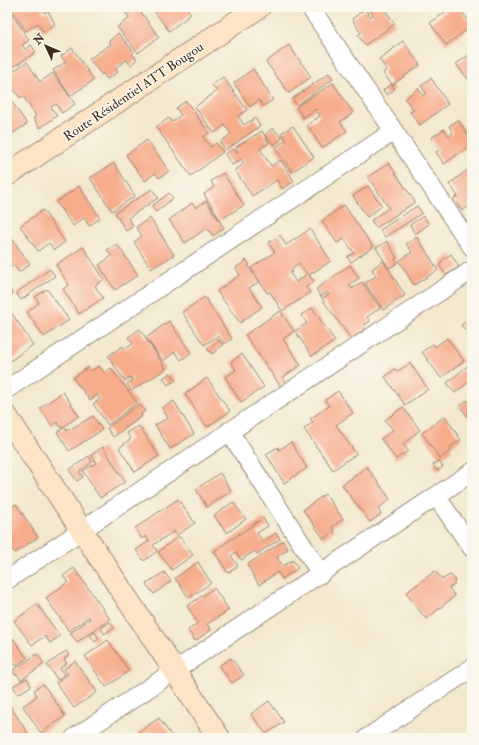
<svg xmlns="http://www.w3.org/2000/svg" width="479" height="745" viewBox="0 0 479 745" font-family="'IM FELL Double Pica',serif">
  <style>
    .building { fill: #f7ac8c; fill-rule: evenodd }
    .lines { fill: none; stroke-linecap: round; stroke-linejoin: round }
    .street-casing { stroke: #968976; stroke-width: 20 }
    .secondary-casing { stroke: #968976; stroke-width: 24 }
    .street { stroke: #fff; stroke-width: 18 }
    .secondary { stroke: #fee4c6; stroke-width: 22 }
    .labels { text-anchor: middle; stroke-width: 3; stroke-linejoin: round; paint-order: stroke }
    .street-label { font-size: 13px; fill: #3b2a1e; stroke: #fbf7ec }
  </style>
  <rect width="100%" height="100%" fill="#fbf7ec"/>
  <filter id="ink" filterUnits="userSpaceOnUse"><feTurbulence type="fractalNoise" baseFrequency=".025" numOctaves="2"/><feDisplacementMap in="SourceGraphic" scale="8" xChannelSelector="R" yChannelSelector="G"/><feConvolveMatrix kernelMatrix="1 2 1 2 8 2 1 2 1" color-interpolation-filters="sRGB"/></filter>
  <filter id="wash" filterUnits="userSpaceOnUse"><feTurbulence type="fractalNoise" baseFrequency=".012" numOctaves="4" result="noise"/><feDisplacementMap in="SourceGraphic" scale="16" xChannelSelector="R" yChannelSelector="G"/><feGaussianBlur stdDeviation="0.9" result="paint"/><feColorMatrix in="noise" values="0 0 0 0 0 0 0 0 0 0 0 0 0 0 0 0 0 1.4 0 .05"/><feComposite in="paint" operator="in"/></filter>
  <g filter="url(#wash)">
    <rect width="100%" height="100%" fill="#f2e8ce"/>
    <g id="blocks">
      <path class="building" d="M7,7L29,40L22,45L26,50L31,45L36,52L7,71Z
        M41,7L44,13L48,11L55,24L43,32L38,23L26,31L10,8Z
        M131,7H137L159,37L138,53L117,27L130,18L125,12Z
        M151,7H186L191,14L169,31Z
        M368,7H383L395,24L365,45L358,35L361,33L352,19L365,9L371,17L373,15Z
        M452,7H458L467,19L469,17L472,21V26L446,45L430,23Z
        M118,33L134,52L132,54L137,59L131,65L126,60L115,68L118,72L107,79L103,73L102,75L89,59L111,44L109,41Z
        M403,41L420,65L392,85L395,89L387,95L383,90L392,84L383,73L387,70L379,59Z
        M289,45L311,77L289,93L266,62Z
        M72,48L94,80L70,96L53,70L66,62L61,56Z
        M472,53V84L456,64Z
        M27,62L40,82L53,73L75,104L62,113L56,104L51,107L57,116L40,128L33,118L36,116L23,96L20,98L7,79V75Z
        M253,69L273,100L263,106L259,100L250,107L234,83Z
        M329,73L333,79L297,105L292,99Z
        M223,77L247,110L238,116L244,125L255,118L260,126L226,150L220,142L231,134L225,125L214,133L195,107L217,91L212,85Z
        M431,78L448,104L420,125L410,112L414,110L405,99L418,88L423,96L426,93L421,86Z
        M333,83L353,113L340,122L347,131L322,148L307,125L320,116L316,109L303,118L296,107Z
        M7,95L27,124L7,137Z
        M186,101L209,133L203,137L211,147L216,143L223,152L191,176L156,127L169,118L172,122L181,115L176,108Z
        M458,120L472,141V144L444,164L436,152L439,150L431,138L444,129L449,136L453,133L449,126Z
        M293,126L314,157L292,172L275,148L286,140L281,133Z
        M273,128L282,138L274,145L265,135Z
        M262,131L269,143L260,149L271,166L281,160L294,181L282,189L277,180L252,196L235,170L244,164L241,159L232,165L225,154L233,149L236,153L238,152L236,147Z
        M147,140L169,171L159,178L155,173L145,181L126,155Z
        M114,163L135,196L112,211L90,178Z
        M389,163L415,202L376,228L371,220L389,208L368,177Z
        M470,168L472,171V204L462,211L453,199L458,196L449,184Z
        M223,173L244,205L220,220L204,194L214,187L211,181Z
        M79,186L100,218L89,226L84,218L73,226L56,202Z
        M368,186L382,206L367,217L353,196Z
        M152,189L158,198L128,218L133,226L126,231L115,213Z
        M169,193L173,198L156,212L152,206Z
        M206,201L224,228L213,236L207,228L185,243L169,220L192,203L196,208Z
        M344,205L373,247L351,262L347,257L354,253L344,239L337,243L322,221Z
        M417,206L422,213L385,237L380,230Z
        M43,210L65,242L54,250L49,243L38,251L20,226Z
        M423,216L429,224L415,234L410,225Z
        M150,218L174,255L151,269L134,242L142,236L136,227Z
        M310,229L331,261L309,275L314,282L306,287L310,293L282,311L270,292L267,293L251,268L275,252L268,243L280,235L286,245ZM299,263L307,274L296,282L290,273L293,271L291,269Z
        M7,232L30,264L19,272L14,265L7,270Z
        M417,237L438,270L414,285L399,261L412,252L406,244Z
        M387,241L397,258L395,259L397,263L389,268L376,248Z
        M117,244L138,275L115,290L99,265L112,256L107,250Z
        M83,247L104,279L95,286L103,298L79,314L63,289L69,285L56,265Z
        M451,254L459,267L446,275L439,265L442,263L441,261Z
        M246,260L250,265L248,266L259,282L249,288L262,307L240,323L217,291L240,275L236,268Z
        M383,261L405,295L383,310L365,283L376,276L372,269Z
        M350,265L359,278L349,285L352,289L362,282L380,308L367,317L370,321L363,326L365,329L351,339L322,299L329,294L327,292L321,297L316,289Z
        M50,269L55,276L21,300L16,293Z
        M7,285L13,294L7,298Z
        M47,289L69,320L44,337L27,312L39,303L35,297Z
        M205,297L232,339L224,344L218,336L204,345L182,312Z
        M312,308L335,341L312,356L295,331L307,323L301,315Z
        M280,311L294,331L283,339L301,365L283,377L286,383L281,387L245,335Z
        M11,312L33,345L10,361L7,357V314Z
        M472,317V339L461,325Z
        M169,321L191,353L181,360L175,352L163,361L146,338Z
        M140,329L166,369L131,391L127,384L133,380L131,377L125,381L108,356L123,346L125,349L133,344L128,337Z
        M447,338L464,361L441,378L422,352L433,344L435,347Z
        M218,340L223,345L212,354L207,349Z
        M242,354L264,387L241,402L225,377L236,370L231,362Z
        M472,362V379L455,393L447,383Z
        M410,363L428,389L405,405L385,377L395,369L397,372Z
        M99,366L105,373L111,368L137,403L108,425L93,404L100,399L97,395L90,400L73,378L88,367L91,371Z
        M171,373L176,380L168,385L163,378Z
        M207,378L230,411L207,427L185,394Z
        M338,391L353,413L336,425L356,454L333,470L304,429L313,422L310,419L329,406L325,400Z
        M63,392L79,416L61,428L57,422L52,426L40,408Z
        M467,400L470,403L472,402V423L460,406Z
        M174,401L194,434L170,449L155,425L168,418L162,408Z
        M139,404L145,411L141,414L142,416L113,437L107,428Z
        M403,407L420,430L403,444L408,451L396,459L381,439L393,430L385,420Z
        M93,416L102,430L69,451L57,432L65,427L67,431Z
        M445,416L461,440L450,447L452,450L440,459L422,433Z
        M139,426L159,456L135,472L119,448L131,439L127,433Z
        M291,442L307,468L284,483L266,454L278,447L279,450Z
        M103,447L125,482L100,498L83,471L96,463L91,455Z
        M89,456L92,462L79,472L83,477L77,481L69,470Z
        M439,461L443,467L437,471L433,465Z
        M367,467L390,499L378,509L381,514L370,522L342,485Z
        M220,473L231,491L207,507L196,489Z
        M325,494L343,519L332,527L335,531L324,539L303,510Z
        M178,499L195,523L177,535L174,531L153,545L157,551L144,561L136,550L149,541L146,536L142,539L135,528Z
        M233,502L246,519L227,533L214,516Z
        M16,504L38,537L15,553L7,542V520L10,517L7,511Z
        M263,518L268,526L257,533L263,542L276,533L280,539L257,554L255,551L241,560L236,552L231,556L238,566L228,573L214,551Z
        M179,536L193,555L172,570L158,552Z
        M283,541L288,549L277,557L283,566L293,560L298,568L282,579L278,572L259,585L247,565Z
        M198,562L211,583L189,598L175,578Z
        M74,568L110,619L77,642L70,633L90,619L89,617L69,631L46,598L68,582L63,576Z
        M435,571L443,580L444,578L450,575L455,579L454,585L449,588L455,596L426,619L406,593Z
        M164,572L171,581L154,594L146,584Z
        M214,588L229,610L207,624L211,630L195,641L188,630L198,623L187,606Z
        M37,604L60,636L50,643L45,636L32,645L14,621Z
        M110,622L114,628L104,634L101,628Z
        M7,630L27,658L16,666L10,658L7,660Z
        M95,632L99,639L95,642L90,635Z
        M108,640L129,671L106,687L85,656Z
        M66,651L69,655L64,659L67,663L60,668L65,674L58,680L47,665Z
        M37,654L44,664L21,680L17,674L15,675L12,671Z
        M231,658L244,675L232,683L219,666Z
        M75,661L97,692L74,708L56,683L68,674L64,669Z
        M27,678L31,686L18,694L13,686Z
        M43,684L65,716L41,733L23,706L37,696L34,690Z
        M7,701L31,738H7Z
        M269,701L284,722L266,734L251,714Z
        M159,718L173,738H140L137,733Z"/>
    </g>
  </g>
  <g filter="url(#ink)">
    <use href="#blocks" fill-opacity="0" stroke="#968976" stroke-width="1"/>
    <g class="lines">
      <g class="street-casing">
        <path id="street" d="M310,7L472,247
          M7,389L394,131
          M229,431L321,574
          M436,496L472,548
          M7,580L472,270
          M74,738L472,472
          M367,738L472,668"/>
      </g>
      <g class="secondary-casing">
        <path id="secondary" d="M7,175L259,7
          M7,417L219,738"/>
      </g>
      <use href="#street" class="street"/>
      <use href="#secondary" class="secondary"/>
    </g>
  </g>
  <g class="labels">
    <g class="street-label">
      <text transform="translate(133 91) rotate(-34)" y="5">Route Résidentiel ATT Bougou</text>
    </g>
  </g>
  <rect width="479" height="745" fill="none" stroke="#fbf7ec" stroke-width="24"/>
  <g transform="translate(46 46) rotate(314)" stroke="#fbf7ec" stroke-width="3" paint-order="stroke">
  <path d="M0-3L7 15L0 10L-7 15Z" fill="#3b2a1e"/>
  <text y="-6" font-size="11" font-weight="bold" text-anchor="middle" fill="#3b2a1e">N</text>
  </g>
</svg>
